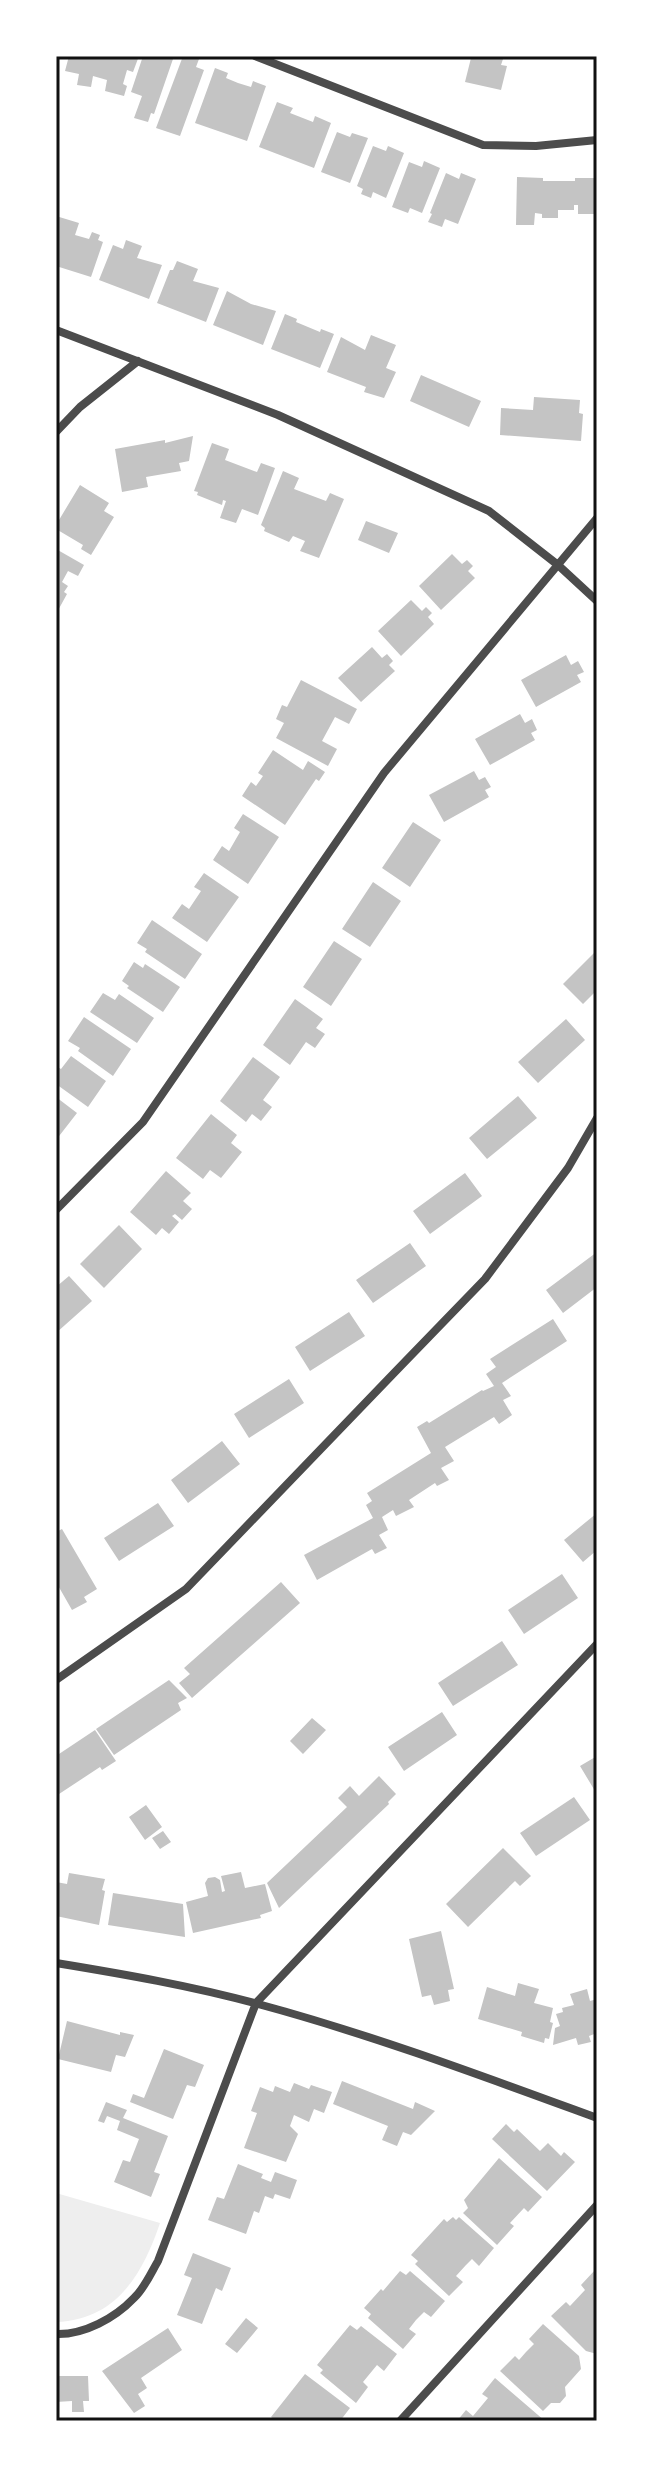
<svg xmlns="http://www.w3.org/2000/svg" width="653" height="2477" viewBox="0 0 653 2477" font-family="'Work Sans',sans-serif">
  <style>
    .green { fill: #eee }
    .building { fill: #c4c4c4 }
    .lines { fill: none; stroke-linecap: round; stroke-linejoin: round }
    .minor { stroke: #4c4c4c; stroke-width: 8 }
    .neatline { fill: none; stroke: #111; stroke-width: 3 }
  </style>
  <rect width="100%" height="100%" fill="#fff"/>
  <path class="green" d="M56,2193L160,2223C143,2273 117,2320 56,2322Z"/>
  <path class="building" d="M69,56H139L133,72L127,70L123,84L127,86L124,96L105,91L107,80L93,76L91,87L77,85L79,74L65,71Z
    M143,56H164L173,59L154,114L151,113L148,122L134,118L142,96L131,92Z
    M183,56L199,59L196,67L204,70L180,136L156,128Z
    M479,56H504L501,65L507,66L501,90L465,82L471,58L478,59Z
    M215,68L228,73L226,78L238,83L251,87L253,81L266,86L247,141L195,123Z
    M277,102L293,108L290,113L313,122L315,116L331,123L314,168L259,147Z
    M337,132L350,137L352,133L368,138L350,183L321,172Z
    M373,146L386,151L388,146L404,153L386,198L373,192L371,198L361,194L363,189L357,186Z
    M424,161L440,168L422,213L410,208L408,213L392,207L409,162L422,167Z
    M446,173L459,179L461,173L476,179L458,224L445,219L442,227L428,222L432,214L430,213Z
    M517,177L543,178V181H575V178H597V214H578V205H574V210H558V218H542V214L535,213L534,225H516Z
    M56,216L79,223L75,235L89,239L92,232L100,235L98,240L103,242L91,277L56,266Z
    M126,240L142,246L137,258L162,265L149,299L99,280L113,245L123,249Z
    M177,261L198,269L193,281L219,288L206,322L157,303L170,270H173Z
    M227,291L251,304L276,311L263,345L213,325Z
    M285,314L297,319L296,322L320,332L321,329L334,334L320,368L271,349Z
    M371,335L396,345L386,368L396,372L384,398L364,392L366,387L327,372L341,337L365,350Z
    M421,375L481,401L469,427L410,401Z
    M534,397L580,400L579,413L583,414L581,441L500,435L501,408L533,410Z
    M193,436L189,461L179,463L181,471L146,477L148,487L122,492L115,449L165,440V443Z
    M212,443L229,449L225,460L257,472L261,463L275,468L258,515L242,509L236,523L220,518L226,501L223,500L222,505L197,495L198,492L194,491Z
    M283,471L299,478L294,489L326,501L330,493L344,499L319,558L300,551L305,541L293,536L289,542L264,531L265,528L261,525Z
    M80,485L109,503L104,511L114,517L91,555L81,549L83,545L56,529V525Z
    M366,521L398,533L389,553L358,540Z
    M56,549L84,565L78,576L68,571L62,582L68,586L64,592L67,594L56,614Z
    M452,554L462,564L467,560L473,566L468,571L475,578L441,610L419,586Z
    M411,600L422,611L426,607L432,613L428,617L434,624L401,656L378,631Z
    M372,647L382,658L387,654L393,661L389,665L395,671L361,702L338,678Z
    M566,655L571,665L578,661L584,672L577,675L581,682L536,707L521,680Z
    M301,680L357,709L349,724L335,717L322,741L337,749L328,766L276,738L284,723L276,719L282,705L287,707Z
    M520,714L525,723L532,719L537,730L531,733L535,740L490,765L475,739Z
    M273,750L303,770L308,761L325,772L319,781L316,779L285,825L242,796L251,782L256,786L263,776L258,773Z
    M474,771L479,780L485,777L491,787L485,790L489,797L444,822L429,795Z
    M243,814L279,837L248,884L213,860L222,846L229,851L240,832L234,828Z
    M413,822L441,840L410,887L382,868Z
    M204,873L239,897L207,942L172,918L182,904L189,909L201,891L194,887Z
    M373,882L401,901L370,947L342,929Z
    M152,920L202,954L185,979L145,952L147,949L137,943Z
    M334,941L362,959L331,1006L303,987Z
    M597,950V990L583,1004L563,984Z
    M134,962L143,968L145,964L180,987L163,1012L127,988L129,986L122,981Z
    M103,993L115,1000L119,994L154,1018L137,1043L90,1012Z
    M295,999L323,1019L316,1028L325,1034L315,1048L306,1042L290,1065L263,1045Z
    M84,1017L131,1049L113,1076L78,1051L80,1048L68,1041Z
    M566,1019L585,1040L538,1083L518,1062Z
    M71,1056L106,1081L88,1107L56,1084V1066L61,1069Z
    M253,1057L280,1077L263,1100L272,1107L261,1121L252,1114L246,1122L220,1101Z
    M518,1096L537,1118L487,1159L469,1138Z
    M56,1097L77,1113L56,1140Z
    M211,1114L237,1135L231,1143L242,1152L221,1178L210,1170L203,1179L176,1158Z
    M166,1171L191,1193L183,1201L192,1209L182,1220L175,1214L172,1216L179,1222L169,1234L162,1228L156,1235L130,1212Z
    M465,1173L482,1196L430,1234L413,1211Z
    M119,1225L142,1249L104,1288L80,1264Z
    M410,1243L426,1266L373,1303L356,1280Z
    M597,1252V1287L563,1313L546,1290Z
    M69,1276L92,1301L56,1333V1287Z
    M349,1312L365,1336L310,1371L295,1347Z
    M553,1319L567,1341L502,1383L511,1396L503,1400L512,1415L499,1424L494,1417L445,1447L454,1461L441,1468L449,1480L437,1486L435,1483L409,1500L414,1507L396,1516L393,1510L382,1517L388,1530L379,1535L387,1548L375,1554L372,1549L317,1580L304,1555L373,1518L366,1505L372,1501L367,1493L431,1453L417,1427L427,1421L429,1423L482,1390L483,1391L494,1386L486,1374L496,1367L490,1359Z
    M289,1379L304,1403L249,1438L234,1414Z
    M222,1441L240,1464L188,1503L171,1480Z
    M158,1503L174,1526L119,1561L104,1538Z
    M597,1513V1550L583,1562L564,1540Z
    M62,1529L97,1589L84,1597L87,1602L72,1610L56,1582V1532Z
    M562,1574L578,1598L524,1634L508,1610Z
    M281,1582L300,1603L192,1698L179,1683L190,1674L184,1668Z
    M502,1641L518,1665L453,1706L438,1683Z
    M169,1680L187,1698L178,1703L181,1710L114,1755L96,1729Z
    M442,1712L457,1735L404,1771L388,1747Z
    M312,1718L326,1730L303,1754L290,1741Z
    M95,1730L116,1761L102,1770L100,1767L56,1796V1756Z
    M597,1756V1789L595,1791L580,1766Z
    M379,1776L396,1794L388,1802L389,1804L279,1908L267,1883L347,1807L338,1798L350,1786L359,1796Z
    M574,1797L590,1820L536,1856L520,1833Z
    M146,1805L162,1827L145,1840L129,1817Z
    M163,1831L171,1842L160,1849L152,1838Z
    M503,1848L531,1876L520,1886L515,1881L468,1927L446,1904Z
    M241,1872L245,1888L265,1884L272,1911L260,1915L261,1918L193,1933L186,1902L208,1896L205,1883L208,1878L215,1877L220,1880L222,1892L225,1891L221,1876Z
    M69,1873L105,1879L102,1890L105,1891L99,1925L56,1916V1882L67,1884Z
    M113,1893L183,1904L185,1937L108,1925Z
    M441,1931L454,1989L448,1990L450,2001L434,2005L431,1995L422,1997L409,1939Z
    M518,1983L539,1989L534,2003L553,2008L550,2022L553,2023L549,2039L545,2038L544,2043L521,2036L522,2032L478,2019L487,1987L515,1996Z
    M587,1989L590,2001L597,1999V2033L589,2036L591,2042L578,2045L576,2038L553,2045L555,2028L560,2026L556,2014L563,2012L562,2008L574,2005L570,1994Z
    M67,2021L120,2035V2032L134,2035L125,2057L116,2055L111,2072L58,2059Z
    M164,2049L204,2065L195,2087L187,2085L173,2119L130,2102L133,2094L144,2098Z
    M342,2081L413,2109L415,2102L435,2111L411,2135L403,2132L397,2146L382,2140L388,2126L333,2104Z
    M294,2083L309,2089L311,2085L332,2092L324,2113L314,2109L309,2122L294,2115L290,2126L298,2134L286,2162L244,2148L257,2113L251,2111L260,2087L273,2092L275,2086L290,2092Z
    M106,2102L127,2110L123,2118L168,2136L154,2172L160,2174L151,2197L114,2182L123,2160L130,2162L139,2139L117,2130L120,2121L107,2116L104,2123L98,2121Z
    M506,2124L514,2132L517,2129L540,2151L548,2143L561,2156L564,2152L575,2162L547,2191L492,2139Z
    M499,2158L542,2197L528,2212L524,2208L510,2223L514,2226L497,2245L463,2213L468,2208L464,2200Z
    M238,2164L263,2174L261,2178L271,2182L275,2172L297,2180L290,2199L275,2194L273,2199L265,2196L259,2213L254,2211L246,2234L208,2220L217,2197L224,2199Z
    M453,2217L456,2220L459,2217L494,2248L479,2266L472,2259L466,2265L456,2276L463,2282L449,2296L415,2264L418,2261L411,2255L444,2219L447,2222Z
    M193,2253L231,2268L222,2291L216,2288L202,2324L177,2315L192,2278L184,2275Z
    M595,2270L597,2272V2354L586,2351L551,2316L566,2302L570,2306L585,2290L581,2285Z
    M400,2271L406,2275L410,2271L445,2301L431,2317L424,2312L416,2320L409,2329L416,2334L403,2349L368,2318L371,2314L364,2308L381,2289L383,2291Z
    M246,2318L258,2328L237,2353L225,2344Z
    M543,2324L579,2356L581,2369L565,2387L566,2396L560,2403H551L543,2411L500,2371L515,2356L519,2360L526,2352L534,2344L529,2339Z
    M350,2325L357,2330L361,2326L397,2354L384,2371L377,2365L363,2382L368,2387L356,2403L320,2373L323,2370L317,2365Z
    M168,2328L182,2350L141,2378L147,2388L138,2394L145,2406L134,2413L102,2371Z
    M305,2374L350,2408L340,2421H276L271,2417Z
    M56,2376H88L89,2401H83L84,2412H72V2401L56,2402Z
    M495,2378L545,2421H457L466,2410L473,2416L488,2398L482,2394Z"/>
  <g class="lines">
    <path class="minor" d="M255,56L483,145L536,146L597,140
      M56,330L278,415L489,511L558,565L597,601
      M56,432L80,407L138,361
      M56,1210L143,1122L384,773L597,518
      M56,1680L186,1589L395,1372L485,1279L568,1168L597,1118
      M56,1963C123,1974 192,1986 258,2004C373,2035 485,2077 597,2118
      M56,2334C84,2335 115,2318 134,2298C144,2289 151,2273 158,2261L256,2003L597,1644
      M400,2421L597,2205"/>
  </g>
  <rect width="653" height="2477" fill="none" stroke="#ffffff" stroke-width="116"/>
  <rect x="58" y="58" width="537" height="2361" class="neatline"/>
</svg>
